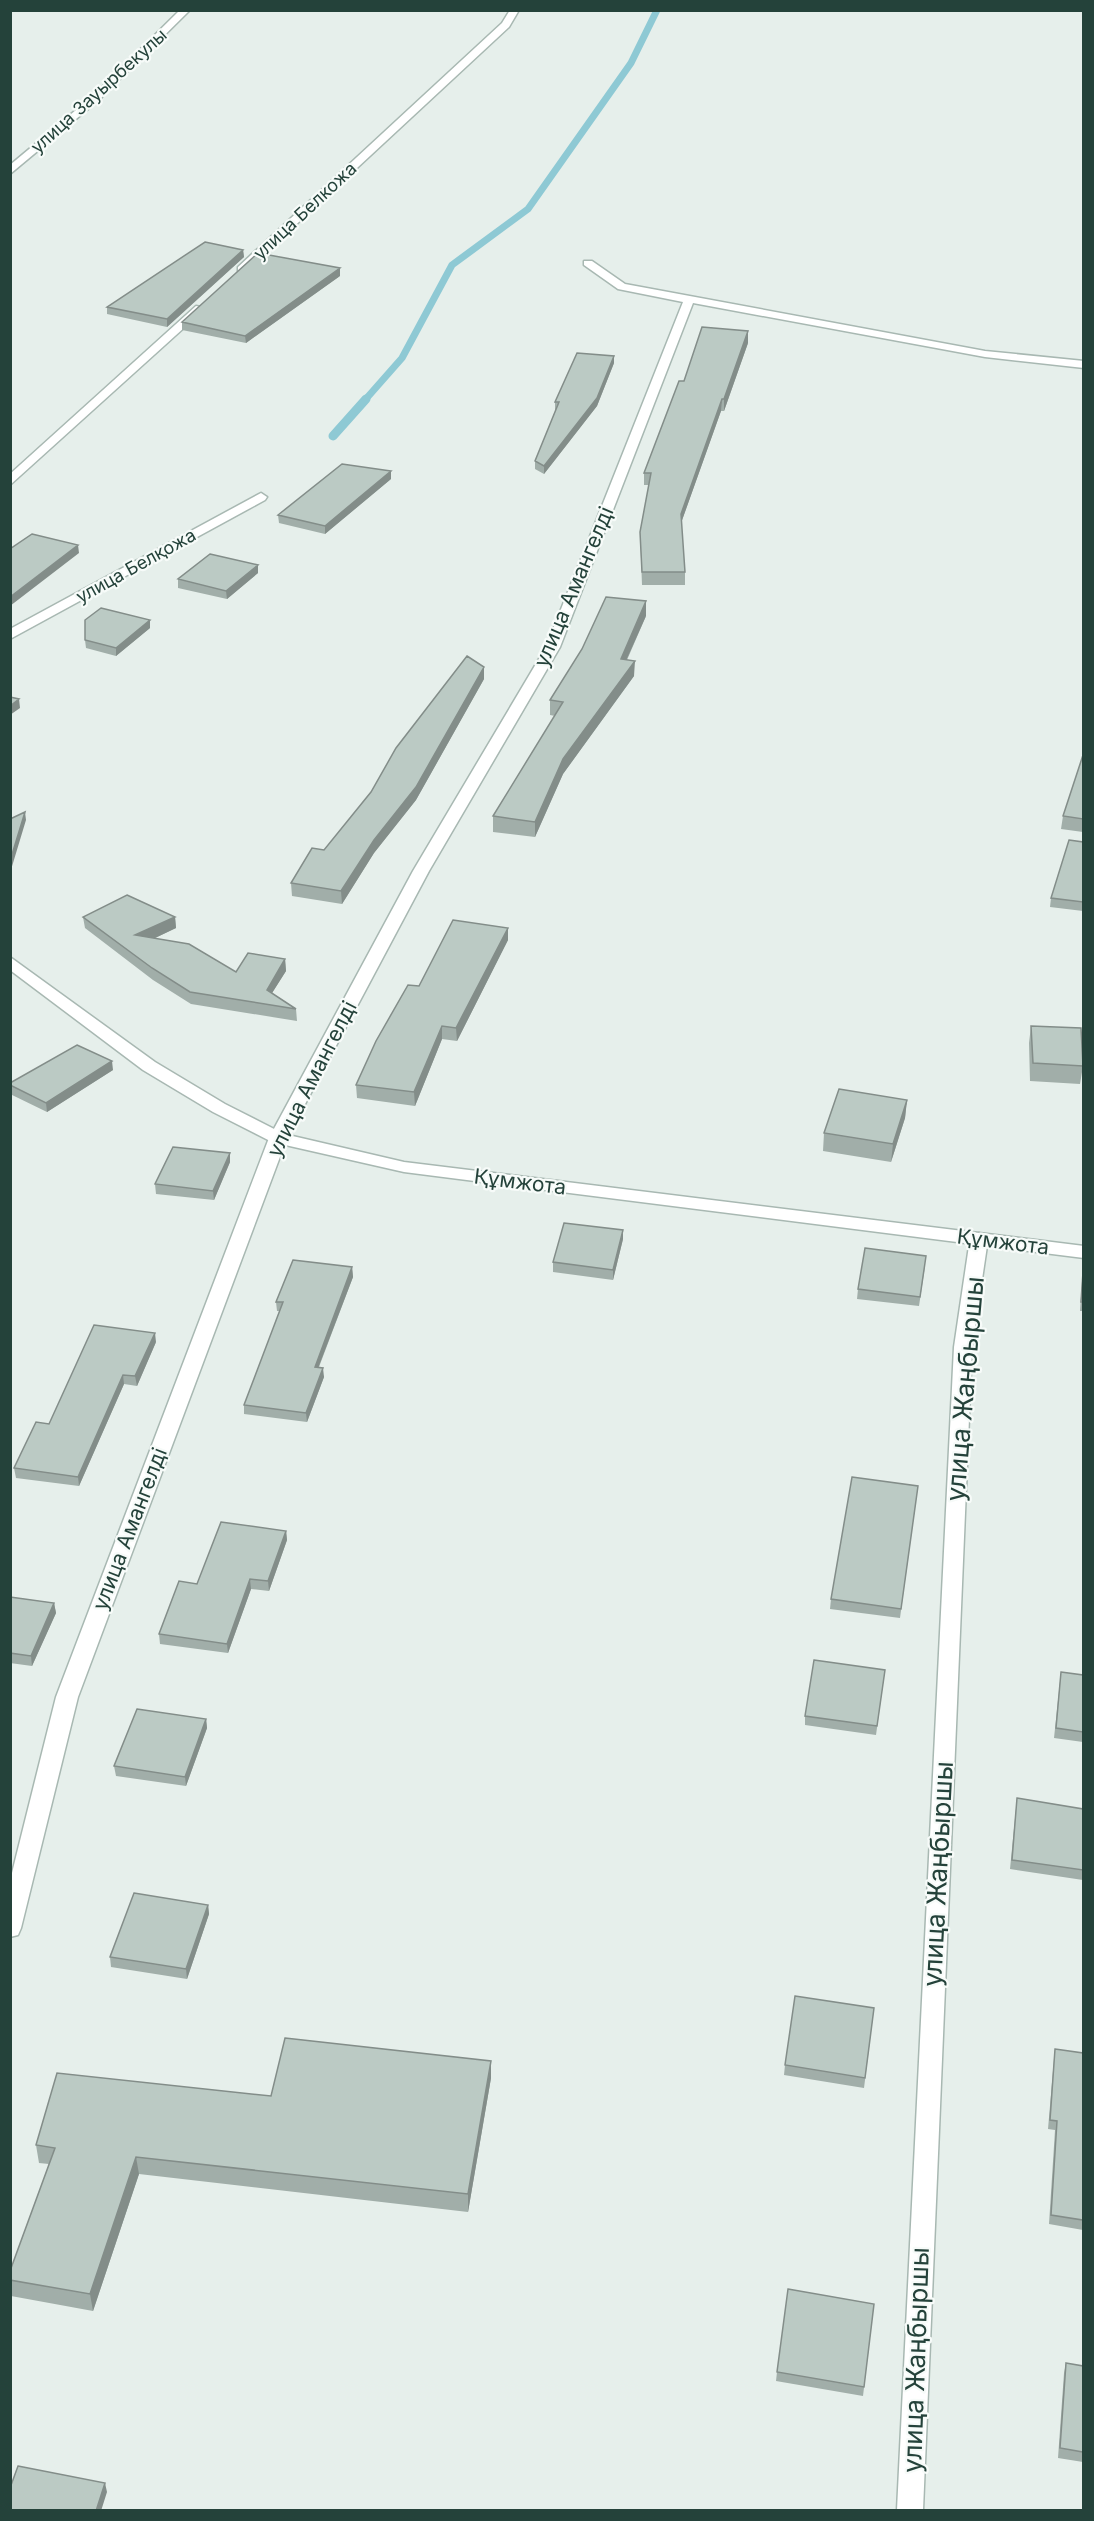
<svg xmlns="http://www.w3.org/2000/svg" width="1094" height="2521" viewBox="0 0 1094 2521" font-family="Inter,sans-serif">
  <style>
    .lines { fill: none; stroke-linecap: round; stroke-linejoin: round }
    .stream-far1 { stroke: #8ec9d4; stroke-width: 7 }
    .stream { stroke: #8ec9d4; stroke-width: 9 }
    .minor-casing { stroke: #a8b8b2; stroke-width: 3 }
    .tertiary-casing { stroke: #a8b8b2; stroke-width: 3 }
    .minor { fill: #fff; fill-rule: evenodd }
    .tertiary { fill: #fff; fill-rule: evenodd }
    .wall { fill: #a1aea9 }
    .shaded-wall { fill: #838d89 }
    .building { fill: #bbcac4; stroke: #838d89; stroke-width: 1.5 }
    .labels { text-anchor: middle; stroke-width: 4.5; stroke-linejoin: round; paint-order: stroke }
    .far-street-label { font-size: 18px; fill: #24423a; stroke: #f7fbf9 }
    .street-label { font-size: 21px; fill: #24423a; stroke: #f7fbf9 }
    .near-street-label { font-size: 26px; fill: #24423a; stroke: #f7fbf9 }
  </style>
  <rect width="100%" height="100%" fill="#e6efeb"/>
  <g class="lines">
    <path class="stream-far1" d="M365,400L402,358L452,265L528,209L631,63L657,10"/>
    <path class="stream" d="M333,436L366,399"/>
    <g class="minor-casing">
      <path id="minor" d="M180,10H190L100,99L10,174V165L94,95Z
        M510,10H519L509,27L246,271H238V267L502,23Z
        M584,261H592L625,284L985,351L1084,361V368L985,357L693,303L560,647L429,871L287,1138L78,1697L21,1928L18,1935L10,1937V1881L56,1697L269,1138L413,871L546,647L683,302L618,289L584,265Z
        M196,306L206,308L10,485V474Z
        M261,493L267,497L265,500L10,639V629Z
        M979,1233L988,1239L972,1347L923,2510H897L954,1347L970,1239Z"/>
    </g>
    <g class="tertiary-casing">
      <path id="tertiary" d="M10,957L155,1062L225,1104L284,1134L404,1162L1084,1246V1258L404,1172L272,1142L213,1112L143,1070L10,970Z"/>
    </g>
    <use href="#minor" class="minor"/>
    <use href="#tertiary" class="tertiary"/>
  </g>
  <path class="wall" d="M243,250L244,257L167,327L107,314V307Z
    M340,276L246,343L182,330V322Z
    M748,343L724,411H721L681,523L685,572V585H642L640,532L649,485H644V473L684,381Z
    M614,356V363L597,406L544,474L535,469V461L556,410H555V402Z
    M391,479L325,534L279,523L278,515Z
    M258,573L227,599L178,588V579Z
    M646,616L627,660L634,676L563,774L535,837L493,832V816L555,716L550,715V700Z
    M150,628L116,656L86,648L85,640Z
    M484,667V679L416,800L374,853L342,904L292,896L291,883L324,850Z
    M1083,755V832L1061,829L1063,816Z
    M1083,842V911L1050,907L1051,898Z
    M83,917H175L176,928L155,938L236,972L285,959L286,971L272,993L296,1009L297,1021L191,1004L153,980L85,928Z
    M508,928V940L457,1041L442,1039L415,1106L357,1098L356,1085L419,986Z
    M1031,1026L1083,1066L1080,1084L1030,1081L1029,1043Z
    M113,1070L47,1112L10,1094V1083Z
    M907,1100L905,1118L891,1162L823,1151L824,1133Z
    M230,1153V1162L214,1200L156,1194L155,1184Z
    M623,1239L613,1280L553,1272V1262Z
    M925,1266L919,1306L857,1299L858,1289Z
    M352,1267L353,1277L319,1367L324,1377L307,1422L244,1414V1405L280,1311H277L276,1302Z
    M1083,1267V1311H1080Z
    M156,1342L137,1386L124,1384L79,1486L16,1478L14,1468L49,1424Z
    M918,1486L900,1618L830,1609L831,1599Z
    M286,1531L287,1540L269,1591L251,1589L228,1653L160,1644L159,1634L197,1584Z
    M10,1597L54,1603L56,1613L32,1666L10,1663Z
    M885,1670L876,1735L805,1725V1716Z
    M1061,1672L1083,1675V1742L1054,1738Z
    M206,1719L207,1728L186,1786L116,1776L114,1766Z
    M1017,1798L1083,1809V1880L1010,1869Z
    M208,1905L209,1914L187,1979L111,1967L110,1957Z
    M874,2008L864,2088L784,2075L785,2065Z
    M1055,2049L1083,2053V2230L1049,2224L1055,2130L1048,2129L1054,2059Z
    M491,2078L468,2212L139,2174L93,2311L11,2296L10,2271L49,2164L39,2163L36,2145L271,2096Z
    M874,2304L863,2396L776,2381L777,2372Z
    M1066,2363L1083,2366V2462L1058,2458L1064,2373Z"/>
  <path class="shaded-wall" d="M243,250L244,257L167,327V319Z
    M340,268V276L246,343L245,336Z
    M748,331V343L724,411V399Z
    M614,356V363L597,406L544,474V466Z
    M722,399L721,411L680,526L681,514Z
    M391,471V479L325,534V526Z
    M78,545L79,553L10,606V597Z
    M258,565V573L227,599L226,591Z
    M646,601V616L620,674L621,659Z
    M150,620V628L116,656V648Z
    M635,661L634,676L563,774L535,837V822L563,759Z
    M484,667V679L416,800L374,853L342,904L341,891Z
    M19,699L20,708L10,715V706Z
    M25,812L26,820L10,873V861Z
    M175,917L176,928L136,947L135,935Z
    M508,928V940L457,1041L456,1028Z
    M285,959L286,971L267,1001V990Z
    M442,1026V1039L415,1106L414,1092Z
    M112,1061L113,1070L47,1112L46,1103Z
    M907,1100L905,1118L891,1162L893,1144Z
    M230,1153V1162L214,1200L213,1191Z
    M623,1230V1239L613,1280V1270Z
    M352,1267L353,1277L315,1376V1367Z
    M155,1333L156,1342L137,1386L135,1376Z
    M323,1368L324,1377L307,1422L306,1413Z
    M123,1375L124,1384L79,1486L78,1477Z
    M286,1531L287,1540L269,1591L268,1581Z
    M250,1579L251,1589L228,1653L227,1644Z
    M54,1603L56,1613L32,1666L31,1656Z
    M206,1719L207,1728L186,1786L185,1777Z
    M208,1905L209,1914L187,1979L186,1969Z
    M491,2061V2078L468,2212V2194Z
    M136,2157L139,2174L93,2311L90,2294Z
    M105,2483L107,2492L101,2511H96Z"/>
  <path class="building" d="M205,242L243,250L167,319L107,307Z
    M258,253L340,268L245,336L182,322Z
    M702,327L748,331L724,399H722L681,514L685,572H642L640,532L651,473H644L679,381H684Z
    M577,353L614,356L597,398L544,466L535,461L559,402H555Z
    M342,464L391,471L325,526L278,515Z
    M32,534L78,545L10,597V549Z
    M210,554L258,565L226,591L178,579Z
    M606,597L646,601L621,659L635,661L563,759L535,822L493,816L563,702L550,700L582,649Z
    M101,608L150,620L116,648L85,640V620Z
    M467,656L484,667L416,787L374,840L341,891L291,883L312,848L324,850L371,792L396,748Z
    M10,697L19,699L10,706Z
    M1083,755V819L1063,816Z
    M25,812L10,861V819Z
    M1069,840L1083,842V902L1051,898Z
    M127,895L175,917L135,935L189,944L236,972L248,953L285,959L267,990L296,1009L190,992L152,968L83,917Z
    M453,920L508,928L456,1028L442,1026L414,1092L356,1085L376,1041L408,985L419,986Z
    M1031,1026L1081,1028L1083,1066L1033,1063Z
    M77,1045L112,1061L46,1103L10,1085V1083Z
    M839,1089L907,1100L893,1144L824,1133Z
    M173,1147L230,1153L213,1191L155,1184Z
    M564,1223L623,1230L613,1270L553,1262Z
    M865,1248L926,1256L920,1297L858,1289Z
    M293,1260L352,1267L315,1367L323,1368L306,1413L244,1405L283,1302H276Z
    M1083,1272V1302H1081Z
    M94,1325L155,1333L135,1376L123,1375L78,1477L14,1468L36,1422L49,1424Z
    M852,1477L918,1486L901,1609L831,1599Z
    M221,1522L286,1531L268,1581L250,1579L227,1644L159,1634L179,1581L197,1584Z
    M10,1597L54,1603L31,1656L10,1653Z
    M814,1660L885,1670L877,1726L805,1716Z
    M1061,1672L1083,1675V1732L1056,1728Z
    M137,1709L206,1719L185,1777L114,1766Z
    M1017,1798L1083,1809V1870L1012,1860Z
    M134,1893L208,1905L186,1969L110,1957Z
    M795,1996L874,2008L865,2078L785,2065Z
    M285,2038L491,2061L468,2194L136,2157L90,2294L10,2280V2271L55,2148L36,2145L57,2073L271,2096Z
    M1055,2049L1083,2053V2220L1051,2215L1057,2121L1050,2120Z
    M788,2289L874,2304L864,2387L777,2372Z
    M1066,2363L1083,2366V2452L1060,2448Z
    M18,2466L105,2483L96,2511H10V2488Z"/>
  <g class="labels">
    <g class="far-street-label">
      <text transform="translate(99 91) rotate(-42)" y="6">улица Зауырбекулы</text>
      <text transform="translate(305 211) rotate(-43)" y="6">улица Белкожа</text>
      <text transform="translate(136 566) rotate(-29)" y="6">улица Белқожа</text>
    </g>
    <g class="street-label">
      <text transform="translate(574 587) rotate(-67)" y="7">улица Амангелді</text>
      <text transform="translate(312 1079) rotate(-63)" y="7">улица Амангелді</text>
      <text transform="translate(520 1182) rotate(7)" y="7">Құмжота</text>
      <text transform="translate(1003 1242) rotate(7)" y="7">Құмжота</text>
      <text transform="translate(130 1529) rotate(-69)" y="7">улица Амангелді</text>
    </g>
    <g class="near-street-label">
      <text transform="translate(965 1389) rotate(-85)" y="9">улица Жаңбыршы</text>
      <text transform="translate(938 1874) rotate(-87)" y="9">улица Жаңбыршы</text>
      <text transform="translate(916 2360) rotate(-88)" y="9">улица Жаңбыршы</text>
    </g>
  </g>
  <rect width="1094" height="2521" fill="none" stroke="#24423a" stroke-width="24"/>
</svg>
